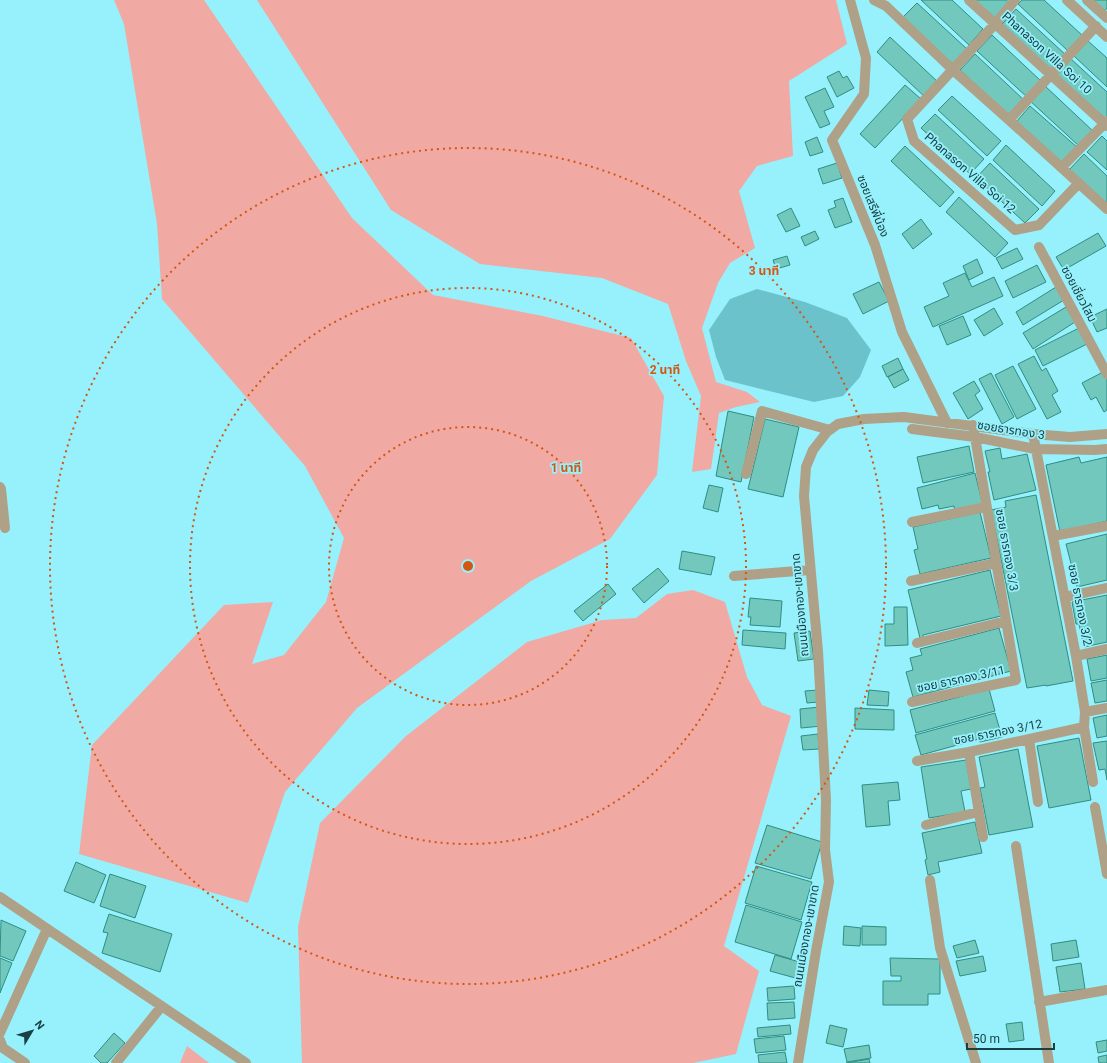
<svg xmlns="http://www.w3.org/2000/svg" width="1107" height="1063" viewBox="0 0 1107 1063" font-family="Roboto,'Noto Sans Thai',sans-serif">
  <style>
    .green { fill: #f0aaa3 }
    .water { fill: #6bc2cb }
    .building { fill: #73c8bd; stroke: #2f8d83 }
    .lines { fill: none; stroke-linecap: round; stroke-linejoin: round }
    .minor { stroke: #aea187; stroke-width: 10 }
    .ring { fill: none; stroke: #d35612; stroke-width: 2; stroke-dasharray: 2 4 }
    .labels { text-anchor: middle; stroke-width: 3.5; stroke-linejoin: round; paint-order: stroke }
    .street-label { font-size: 12px; fill: #194044; stroke: #96f1fc }
    .centre { fill: #d35612; stroke: #96f1fc; stroke-width: 2 }
    .ring-label { font-size: 12px; text-anchor: middle; font-weight: bold; fill: #d35612; stroke: #96f1fc; stroke-width: 3.5; stroke-linejoin: round; paint-order: stroke }
  </style>
  <rect width="100%" height="100%" fill="#96f1fc"/>
  <path class="green" d="M114,0H204L352,218L433,295L543,316L631,338L664,396L657,475L610,539L531,581L357,708L285,792L248,903L79,854L92,745L224,605L273,602L252,664L284,655L326,602L344,538L305,466L162,299L157,224L124,24Z
    M257,0H836L847,44L789,81L793,156L757,166L739,191L755,248L730,263L718,283L702,328L716,382L747,392L760,402L736,407L719,413L711,469L692,472L701,396L686,361L668,304L602,278L480,264L391,210Z
    M693,590L725,602L747,677L762,705L791,716L724,946L759,971L736,1054L693,1063H302L298,927L320,823L406,736L527,642L602,620L636,618L667,594Z
    M187,1046L209,1063H180Z"/>
  <path class="water" d="M757,289L805,302L847,318L871,350L860,377L843,396L814,402L725,380L716,357L709,330L730,299Z"/>
  <path class="building" d="M921,0H952L983,29L969,45Z
    M975,0H1006L1010,3L995,19Z
    M1022,0H1044L1083,36L1068,51L1018,4Z
    M1094,0H1107V8L1104,12Z
    M917,3L967,49L953,65L902,18Z
    M1016,9L1067,56L1052,71L1002,24Z
    M992,35L1042,82L1028,98L977,51Z
    M890,37L939,83L926,98L877,52Z
    M1088,41L1107,58V87L1074,56Z
    M975,54L1025,101L1011,117L960,70Z
    M1070,58L1107,92V120L1056,74Z
    M839,71L843,78L847,76L854,88L837,97L827,77Z
    M905,85L921,99L875,148L860,134Z
    M1044,85L1094,132L1080,147L1029,100Z
    M825,88L834,107L824,111L830,124L820,128L805,97Z
    M952,96L1001,141L987,156L938,110Z
    M1030,106L1078,148L1064,164L1016,122Z
    M935,114L984,159L970,174L921,128Z
    M1102,136L1107,141V170L1087,152Z
    M817,137L823,152L810,156L805,142Z
    M1006,145L1055,191L1042,206L993,160Z
    M905,146L954,192L940,207L891,161Z
    M1084,154L1107,176V205L1069,170Z
    M837,163L842,178L823,184L818,169Z
    M990,163L1039,209L1025,223L976,178Z
    M959,197L1008,243L995,257L946,212Z
    M843,198L852,222L835,228L828,210L836,207L834,201Z
    M791,208L800,226L786,232L777,215Z
    M921,219L932,234L913,249L902,234Z
    M815,231L819,239L805,246L801,237Z
    M1098,233L1106,246L1064,270L1056,257Z
    M1017,248L1023,259L1002,269L996,258Z
    M787,256L790,265L776,269L773,260Z
    M977,259L983,273L969,280L963,266Z
    M1037,265L1046,282L1013,298L1005,281Z
    M965,273L972,287L994,277L1003,296L933,327L924,307L949,296L943,283Z
    M879,282L889,301L863,314L853,294Z
    M1056,287L1064,300L1023,325L1016,312Z
    M1066,307L1075,322L1033,349L1023,333Z
    M994,308L1003,324L984,336L974,320Z
    M1107,309V328L1097,332L1090,317Z
    M963,316L971,335L947,345L939,326Z
    M1079,328L1087,344L1043,366L1035,350Z
    M1034,356L1042,371L1046,368L1058,391L1052,395L1061,412L1047,419L1018,364Z
    M898,358L903,369L887,377L882,366Z
    M1013,366L1036,409L1017,419L995,375Z
    M903,369L909,380L894,388L888,377Z
    M1105,371L1107,375V410L1104,412L1096,397L1091,400L1082,383Z
    M991,373L1014,417L1002,424L979,379Z
    M974,381L980,391L975,395L983,409L968,419L953,393Z
    M728,411L754,417L741,482L716,476Z
    M765,419L799,427L783,497L748,489Z
    M969,446L974,472L923,483L917,457Z
    M1000,448L1002,459L1027,454L1036,490L994,500L988,472H990L985,451Z
    M1079,457L1081,463L1107,457V521L1060,532L1046,465Z
    M975,473L983,506L955,513L954,506L939,509L938,505L922,509L917,488Z
    M709,485L723,488L718,512L703,508Z
    M1036,495L1073,681L1046,686V685L1027,688L991,510L1006,507L1005,501Z
    M980,512L991,558L920,574L914,550L918,549L913,527Z
    M1107,534V580L1077,587L1066,544Z
    M682,551L715,557L711,575L679,569Z
    M658,568L669,581L644,603L632,589Z
    M990,570L1001,616L923,635V638H920L908,590Z
    M608,584L616,594L583,621L574,611Z
    M1107,595V642L1084,647L1079,624H1076L1072,602Z
    M750,598L782,601L780,627L750,625L751,617H748Z
    M894,607H907L908,645L885,646V624H894Z
    M999,628L1011,671L913,697L906,672L913,670L910,658L922,655L920,649Z
    M743,630L786,633L785,649L742,645Z
    M810,631L814,659L798,661L794,633Z
    M1107,655V678L1091,681L1087,659Z
    M1107,680V701L1095,703L1091,683Z
    M989,689L995,711L916,733L910,710Z
    M818,690L819,702L807,703L805,691Z
    M869,690L889,692L888,706L867,705Z
    M820,707L822,726L801,728L800,709Z
    M855,708L894,710V730L855,729Z
    M995,713L1002,737L980,742L979,739L921,755L915,735Z
    M1107,715V736L1097,738L1093,718Z
    M818,734L819,749L803,750L801,736Z
    M1079,738L1091,800L1049,808L1037,746Z
    M1107,741V780L1105,769L1099,770L1093,743Z
    M1018,749L1033,827L989,835L980,788L985,787L979,757Z
    M966,760L971,789L961,791L965,812L929,818L921,767Z
    M898,782L900,800L888,801L890,825L866,827L862,785Z
    M975,822L982,853L938,862L940,872L928,875L925,860L927,859L922,833Z
    M767,825L822,842L811,879L755,863Z
    M76,862L106,875L94,903L64,891Z
    M756,866L812,882L801,920L745,903Z
    M110,874L146,886L135,918L100,906Z
    M746,905L802,922L791,959L735,942Z
    M109,914L172,934L160,972L102,953L108,933L103,932Z
    M1,920L26,931L13,961L0,956Z
    M844,926L861,928L860,946L843,945Z
    M862,926L886,927V945H862Z
    M975,940L979,953L957,958L953,946Z
    M1076,940L1079,957L1053,961L1051,944Z
    M775,955L803,963L799,979L770,971Z
    M983,956L986,971L960,976L956,961Z
    M0,958L12,963L0,993Z
    M890,958L940,959V994H928V1005H883V981H901V976H891Z
    M1081,963L1085,989L1060,992L1056,967Z
    M794,986L795,999L768,1001L767,988Z
    M794,1002L795,1018L768,1020L767,1003Z
    M1022,1022L1024,1040L1009,1042L1006,1024Z
    M790,1025L791,1034L758,1037L757,1028Z
    M830,1025L847,1029L843,1047L826,1043Z
    M114,1033L125,1043L107,1063H101L94,1056Z
    M784,1036L786,1050L756,1053L754,1039Z
    M1107,1040V1051L1098,1053L1096,1042Z
    M869,1045L871,1058L847,1062L844,1049Z
    M785,1052L787,1063H759L758,1055Z
    M1107,1055V1063H1099L1098,1057Z
    M869,1059L870,1063H846Z"/>
  <g class="lines">
    <path class="minor" d="M850,0L866,58L864,94L832,140L875,245L902,332L947,423
      M874,0L886,6L953,70L1009,120L1107,209
      M969,0L1107,126
      M1015,0L995,24L907,119L914,141L1015,230L1039,225L1079,183
      M1067,0L1107,37
      M1087,0L1107,18
      M1009,120L1096,26
      M1062,167L1107,121
      M1039,247L1107,374
      M912,429L975,437L1035,449L1095,450L1107,449
      M1033,434L1076,656L1085,712L1084,727L1093,782
      M746,474L762,411L830,430
      M0,487L1,489L5,528
      M912,522L986,507
      M1053,536L1107,526
      M734,576L810,570
      M911,581L996,563
      M1065,597L1107,588
      M917,643L1006,621
      M1076,656L1107,649
      M912,702L1016,680L973,425
      M1085,712L1107,708
      M1029,739L1038,802
      M969,752L983,837
      M917,761L969,752L1084,727
      M1095,807L1107,874
      M926,825L978,812
      M1016,846L1049,1063
      M930,880L940,948L976,1063
      M0,897L246,1063
      M1039,1002L1107,990
      M0,1033L47,929
      M0,1040L3,1048L25,1063
      M116,1063L161,1007
      M798,1063L816,951L829,882L825,850L826,800L818,651L804,496L806,467L813,450L827,432L838,424L864,419L904,417L1033,434L1070,437L1107,434"/>
  </g>
  <g class="ring">
    <circle cx="468" cy="566" r="139"/>
    <circle cx="468" cy="566" r="278"/>
    <circle cx="468" cy="566" r="418"/>
  </g>
  <g class="labels">
    <g class="street-label">
      <text transform="translate(1047 53) rotate(42)" y="4">Phanason Villa Soi 10</text>
      <text transform="translate(970 173) rotate(41)" y="4">Phanason Villa Soi 12</text>
      <text transform="translate(873 206) rotate(68)" y="4">ซอยเสรีพี่น้อง</text>
      <text transform="translate(1079 294) rotate(62)" y="4">ซอยเชี่ยวโสม</text>
      <text transform="translate(1011 430) rotate(9)" y="4">ซอยธารทอง 3</text>
      <text transform="translate(1007 550) rotate(80)" y="4">ซอย ธารทอง 3/3</text>
      <text transform="translate(800 605) rotate(-95)" y="4">ถนนเมืองทอง-เขาขาด</text>
      <text transform="translate(1080 605) rotate(79)" y="4">ซอย ธารทอง 3/2</text>
      <text transform="translate(961 679) rotate(-12)" y="4">ซอย ธารทอง 3/11</text>
      <text transform="translate(998 732) rotate(-11)" y="4">ซอย ธารทอง 3/12</text>
      <text transform="translate(806 936) rotate(-80)" y="4">ถนนเมืองทอง-เขาขาด</text>
    </g>
  </g>
  <circle cx="468" cy="566" r="6" class="centre"/>
  <g class="ring-label">
    <text x="764" y="275">3 นาที</text>
    <text x="665" y="374">2 นาที</text>
    <text x="566" y="472">1 นาที</text>
  </g>
  <g transform="translate(32 1031) rotate(52)" stroke="#96f1fc" stroke-width="3" paint-order="stroke">
  <path d="M0-3L7 15L0 10L-7 15Z" fill="#194044"/>
  <text y="-6" font-size="11" font-weight="bold" text-anchor="middle" fill="#194044">N</text>
  </g>
  <path d="M967 1043v6h87v-6" fill="none" stroke="#194044" stroke-width="2"/>
  <text x="973" y="1043" font-size="12" fill="#194044" stroke="#96f1fc" stroke-width="3" paint-order="stroke">50 m</text>
</svg>
